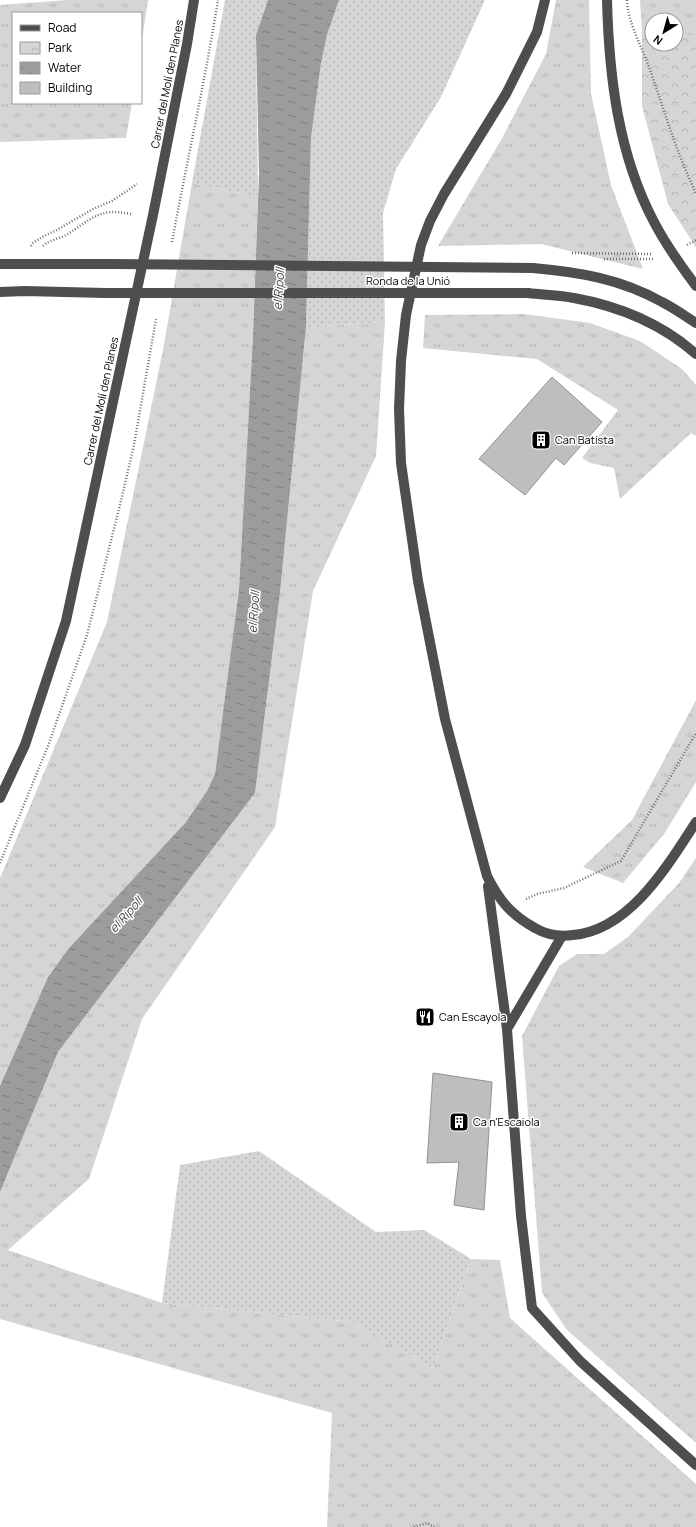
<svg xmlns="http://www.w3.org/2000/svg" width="696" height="1527" viewBox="0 0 696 1527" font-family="Manrope,sans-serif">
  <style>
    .grass { fill: url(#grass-tufts) }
    .park { fill: url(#park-crowns) }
    .garden { fill: url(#garden-dots) }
    .water { fill: url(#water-ripples) }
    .building { fill: #bebebe; stroke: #929292 }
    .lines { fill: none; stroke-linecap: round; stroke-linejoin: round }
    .path { stroke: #707070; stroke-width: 2.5; stroke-dasharray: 1 2; stroke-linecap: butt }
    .minor { stroke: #4e4e4e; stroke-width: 10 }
    .minor-bridge { stroke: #4e4e4e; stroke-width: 10 }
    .labels { text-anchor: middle; stroke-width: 3; stroke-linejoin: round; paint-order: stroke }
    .street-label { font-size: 11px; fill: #000; stroke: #fff }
    .poi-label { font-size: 11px; fill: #000; stroke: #fff; text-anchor: start }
    .water-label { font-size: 12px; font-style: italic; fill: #3d3d3d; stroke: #fff }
  </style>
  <defs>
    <pattern id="grass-tufts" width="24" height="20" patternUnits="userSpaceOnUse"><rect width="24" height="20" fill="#d5d5d5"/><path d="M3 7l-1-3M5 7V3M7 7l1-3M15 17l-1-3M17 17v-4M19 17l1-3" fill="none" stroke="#b5b5b5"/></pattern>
    <pattern id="park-crowns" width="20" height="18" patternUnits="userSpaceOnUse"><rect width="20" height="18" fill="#d5d5d5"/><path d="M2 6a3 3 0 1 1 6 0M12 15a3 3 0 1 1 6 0" fill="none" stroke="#b5b5b5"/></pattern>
    <pattern id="garden-dots" width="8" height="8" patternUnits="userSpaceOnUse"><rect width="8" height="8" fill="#d5d5d5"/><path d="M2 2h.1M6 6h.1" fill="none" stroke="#b5b5b5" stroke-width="1.8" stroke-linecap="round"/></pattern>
    <pattern id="water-ripples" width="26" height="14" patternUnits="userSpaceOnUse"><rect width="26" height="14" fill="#9c9c9c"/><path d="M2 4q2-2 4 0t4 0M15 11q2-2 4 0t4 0" fill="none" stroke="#7d7d7d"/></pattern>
  </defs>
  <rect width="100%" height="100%" fill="#fff"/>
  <path class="grass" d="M68,0H148L141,46V13H13V103H132L126,138L0,142V5Z
    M556,0H589L591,94L611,185L643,269L541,244L438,246L501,140L546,54Z
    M640,0H696V36L676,35V20H652V34L642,33Z
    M192,183L258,197L253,336L239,589L215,774L207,791L186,822L69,948L48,977L0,1086V878L107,622L163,350Z
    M524,314L590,323L640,341L682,369L696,385V436L691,433L620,499L614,468L590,463L582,458L618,410L537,359L423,348L425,315Z
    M385,322L376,456L313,591L275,827L142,1019L89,1179L8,1250L162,1303L353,1322L433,1368L471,1259L500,1260L510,1318L696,1484V1527H327L332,1413L0,1319V1192L58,1052L255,793L280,593L306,327Z
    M696,700V782L664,834L623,883L583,867L632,820Z
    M696,858V1443L567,1330L542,1293L522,1036L559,966L577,954H604L628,937L679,883Z"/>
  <path class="park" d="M642,33L652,34V44H676V35L696,36V247L668,204L642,106Z"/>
  <path class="garden" d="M225,0H268L256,35L258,197L192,183Z
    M339,0H485L441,97L396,169L383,213L385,322L306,327L311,138L321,63L327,35Z
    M259,1151L376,1232L424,1230L471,1259L433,1368L353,1322L162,1303L180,1165Z"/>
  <path class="water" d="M268,0H339L327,35L321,63L311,138L306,327L280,593L255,793L58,1052L0,1192V1086L48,977L69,948L186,822L207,791L215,774L239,589L253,336L259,174L256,35Z"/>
  <path class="building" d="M552,377L602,422L564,465L556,458L525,495L479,459Z
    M433,1073L492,1082L484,1210L454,1205L459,1162L427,1163Z"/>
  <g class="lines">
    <path class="path" d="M627,0C628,23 641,45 649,67C664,109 676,152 696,193
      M172,242C187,161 205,81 218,0
      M687,245L696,240
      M31,246L33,243L44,236L55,231L95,208L112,201L137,184
      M43,246C49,240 59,239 66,235C91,220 98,207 131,214
      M572,253L651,254
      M604,259H655
      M0,863L48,746L87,635L120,505L134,445L156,319
      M526,899L537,894L564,888L621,861L696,733
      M414,1527L427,1523L434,1527"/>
    <path class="minor" d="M545,0L537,32L506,94L444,194L430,221L421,245L406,315L401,361L399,409L401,463L418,581L445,719L487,876C499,900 511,915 535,928C547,935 559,937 573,935C630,930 668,865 696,822
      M607,0C609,76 618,154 654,222C666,245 681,266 696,286
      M0,264H112
      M533,268C579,272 621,279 662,302C674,308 685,316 696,323
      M0,292L25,291L105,293
      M528,293C543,295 559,295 574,298C618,306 662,324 696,354
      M0,798L25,745L66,621L153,215L187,44L194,0
      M488,886L507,1029L521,1216L532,1308L580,1361L696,1465
      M507,1029L562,936"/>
    <path class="minor-bridge" d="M112,264L533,268
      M105,293H528"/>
  </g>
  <defs>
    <g id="building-square" transform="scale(1)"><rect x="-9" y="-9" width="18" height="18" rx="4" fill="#000" stroke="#fff"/><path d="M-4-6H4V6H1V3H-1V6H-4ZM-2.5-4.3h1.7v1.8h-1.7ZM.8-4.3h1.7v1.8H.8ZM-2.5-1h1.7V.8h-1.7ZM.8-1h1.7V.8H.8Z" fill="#fff"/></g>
    <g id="restaurant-square" transform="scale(1)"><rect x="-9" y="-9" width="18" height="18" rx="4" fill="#000" stroke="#fff"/><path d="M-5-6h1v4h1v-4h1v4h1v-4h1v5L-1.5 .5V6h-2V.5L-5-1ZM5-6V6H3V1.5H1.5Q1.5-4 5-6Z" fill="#fff"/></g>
  </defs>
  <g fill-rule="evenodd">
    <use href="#building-square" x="541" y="440"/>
    <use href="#restaurant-square" x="425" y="1017"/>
    <use href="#building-square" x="459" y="1122"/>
  </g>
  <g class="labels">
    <g class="street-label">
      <text transform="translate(167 84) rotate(-79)" y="4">Carrer del Molí den Planes</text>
      <text x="408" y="285">Ronda de la Unió</text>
      <text transform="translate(101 401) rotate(-78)" y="4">Carrer del Molí den Planes</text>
    </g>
    <g class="poi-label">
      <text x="555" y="444">Can Batista</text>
      <text x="439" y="1021">Can Escayola</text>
      <text x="473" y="1126">Ca n'Escaiola</text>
    </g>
    <g class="water-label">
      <text transform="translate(279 289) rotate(-86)" y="4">el Ripoll</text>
      <text transform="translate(254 612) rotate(-86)" y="4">el Ripoll</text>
      <text transform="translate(126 915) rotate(-48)" y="4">el Ripoll</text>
    </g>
  </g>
  <rect x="12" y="12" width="130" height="92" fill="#ffffff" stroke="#999999"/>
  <rect x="20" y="25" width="20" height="6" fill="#4e4e4e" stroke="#999999"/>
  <text x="48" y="32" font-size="12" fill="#000000">Road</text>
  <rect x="20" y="42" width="20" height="12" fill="url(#park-crowns)" stroke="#999999"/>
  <text x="48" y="52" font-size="12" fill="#000000">Park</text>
  <rect x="20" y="62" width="20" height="12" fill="url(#water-ripples)" stroke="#999999"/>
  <text x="48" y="72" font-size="12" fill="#000000">Water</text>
  <rect x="20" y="82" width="20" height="12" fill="#bebebe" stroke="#999999"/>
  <text x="48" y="92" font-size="12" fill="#000000">Building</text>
  <g transform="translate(664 32) rotate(217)"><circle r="19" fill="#ffffff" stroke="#999999"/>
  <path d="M0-3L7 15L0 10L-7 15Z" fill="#000000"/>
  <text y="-6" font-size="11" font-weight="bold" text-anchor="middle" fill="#000000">N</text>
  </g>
</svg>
